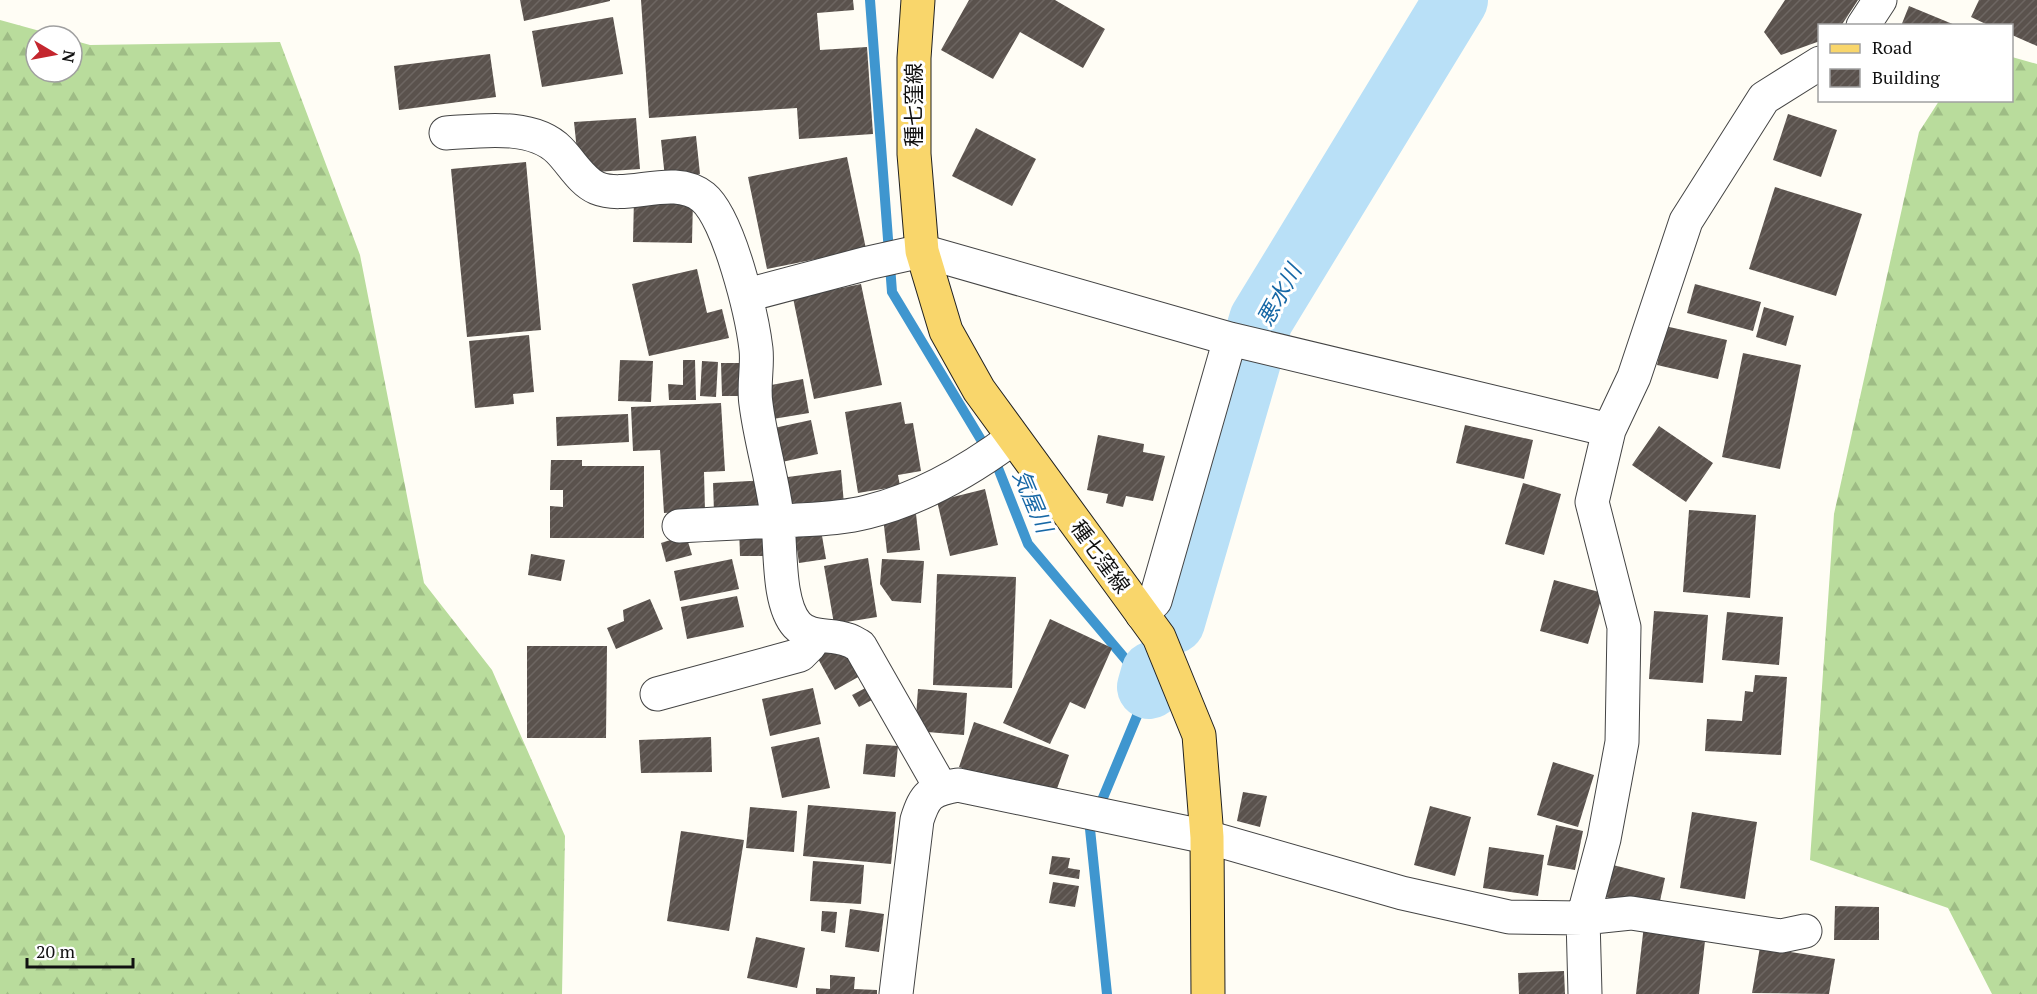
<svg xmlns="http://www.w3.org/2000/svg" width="2037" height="994" viewBox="0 0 2037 994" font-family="'PT Serif','Noto Sans JP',serif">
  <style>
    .forest { fill: url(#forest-firs) }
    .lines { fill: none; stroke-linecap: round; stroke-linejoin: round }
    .stream { stroke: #3f96cf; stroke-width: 10 }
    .river { stroke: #b9e0f7; stroke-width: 64 }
    .building { fill: url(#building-hatch) }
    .minor-casing { stroke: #444; stroke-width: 35 }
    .major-casing { stroke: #222; stroke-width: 35 }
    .minor { stroke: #fff; stroke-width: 33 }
    .major { stroke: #f9d66b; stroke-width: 33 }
    .labels { text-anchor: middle; stroke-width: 6; stroke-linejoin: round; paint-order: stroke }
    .street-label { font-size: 21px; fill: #111; stroke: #fff }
    .water-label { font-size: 22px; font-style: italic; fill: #1768a6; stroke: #fff }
  </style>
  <defs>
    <pattern id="forest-firs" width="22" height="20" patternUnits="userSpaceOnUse" patternTransform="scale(1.5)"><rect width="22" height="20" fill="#b9dc9c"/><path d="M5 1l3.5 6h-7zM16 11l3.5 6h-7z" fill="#9ebc85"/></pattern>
    <pattern id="building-hatch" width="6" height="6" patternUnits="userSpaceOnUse" patternTransform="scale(1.5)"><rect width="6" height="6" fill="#5a524d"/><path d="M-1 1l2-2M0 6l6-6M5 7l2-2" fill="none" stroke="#6d6662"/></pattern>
  </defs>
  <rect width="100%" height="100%" fill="#fffdf5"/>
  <path class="forest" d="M0,20L58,36H36V72H72V40L90,45L280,42L360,255L424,583L492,670L565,836L562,994H0Z
    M2012,57L2037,64V994H1992L1948,908L1810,860L1834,514L1919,132L1939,101L2012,100Z"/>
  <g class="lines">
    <path class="stream" d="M870,0L892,292L998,468L1028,544L1149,687L1090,829L1107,994"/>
    <path class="river" d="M1173,622L1261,320L1456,0
      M1149,687L1153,673"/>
  </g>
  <path class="building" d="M520,0H610V1L524,21Z
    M641,0H853L854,10L817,13L820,50L867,47L873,134L799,139L797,108L649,118Z
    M969,0H1055L1105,29L1083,68L1020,32L993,79L941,50Z
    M1785,0H1858L1841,26H1820V41L1781,55L1764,32Z
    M1979,0H2037V46L2012,35V26H1990L1971,17Z
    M1909,6L1955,25V26H1901Z
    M613,17L623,74L542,87L532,31Z
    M490,54L496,97L399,110L394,66Z
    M1788,114L1837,130L1821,177L1773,160Z
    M636,118L640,169L596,172L577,151L574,122Z
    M976,128L1036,159L1012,206L952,176Z
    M696,136L700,174L665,178L661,140Z
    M847,157L866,249L767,269L748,177Z
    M526,162L541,330L467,337L451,169Z
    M1775,187L1862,214L1836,296L1749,269Z
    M634,197L693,199L692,243L633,242Z
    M697,269L707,313L722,309L729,338L649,356L632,284Z
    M861,284L882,385L814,399L793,298Z
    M1695,284L1761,302L1753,331L1687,313Z
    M1764,307L1794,316L1786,346L1756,337Z
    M1665,326L1727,340L1718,379L1657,365Z
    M529,335L534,392L513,394L514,404L475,408L469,341Z
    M1743,353L1801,365L1780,469L1722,457Z
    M620,360L653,361L651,402L618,401Z
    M683,360H695L696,400H669L668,384L683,385Z
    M702,361L718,362L716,397L700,396Z
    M721,363H745L746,396H722Z
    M803,379L809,413L767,420L760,387Z
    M901,402L905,424L913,423L921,471L898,475L900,486L858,493L845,412Z
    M721,403L725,471L704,472L705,511L664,513L660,450L633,451L631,407Z
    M628,414L629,442L557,446L556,417Z
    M811,420L818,454L782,462L774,428Z
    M1465,425L1533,440L1524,479L1456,463Z
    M1659,426L1713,463L1686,502L1632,465Z
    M1098,435L1144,444L1143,452L1165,456L1153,501L1126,496L1123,507L1106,503L1108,494L1087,490Z
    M551,460H582V466H644V538H550V506L563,507V490H550Z
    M841,470L844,504L784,511L780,478Z
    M767,480L770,508L714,512L713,483Z
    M1523,483L1561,494L1544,555L1505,544Z
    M985,489L998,545L950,556L937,501Z
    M1689,510L1756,515L1750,598L1683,592Z
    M916,514L920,550L887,553L883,517Z
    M776,527V556H740L739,528Z
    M821,530L826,559L799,563L795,536Z
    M686,535L692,555L666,562L661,543Z
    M531,554L565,560L561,581L528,575Z
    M868,558L877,617L834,624L824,566Z
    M732,559L739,589L680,601L674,571Z
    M882,559L924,561L921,603L892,601L880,584Z
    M937,574L1016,577L1012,688L933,685Z
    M1554,580L1603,593L1588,644L1540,631Z
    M737,596L744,627L687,639L681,607Z
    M650,599L663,629L616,649L607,628L624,621L623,610Z
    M1654,611L1708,615L1703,683L1649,679Z
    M1727,612L1783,617L1779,665L1722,660Z
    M1050,619L1112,648L1085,709L1070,702L1050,744L1003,723Z
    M842,643L860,676L835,690L817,657Z
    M527,646H607L606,738H527Z
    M1755,675L1787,677L1781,755L1705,751L1707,719L1742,721L1745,691L1753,692Z
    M877,682L883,694L859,707L852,695Z
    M813,688L821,724L770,736L762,699Z
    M918,689L967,693L964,735L915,731Z
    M974,722L1069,755L1053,800L959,767Z
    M711,737L712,772L641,773L639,740Z
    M819,737L830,788L782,798L771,747Z
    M866,744L898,746L895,777L863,774Z
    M1553,762L1594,775L1578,827L1537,815Z
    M1243,792L1267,796L1260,827L1237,821Z
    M808,805L896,812L891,864L803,856Z
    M1430,806L1471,817L1455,876L1414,865Z
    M750,807L797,811L794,852L746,848Z
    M1692,812L1757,822L1745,899L1680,888Z
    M1556,825L1583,831L1575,870L1547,865Z
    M681,831L744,840L729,931L667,921Z
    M1489,847L1544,855L1538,896L1483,888Z
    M1052,856L1070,858L1068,868L1080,870L1079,879L1049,874Z
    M813,861L864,865L861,904L810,901Z
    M1609,864L1665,878L1658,910L1601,896Z
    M1053,882L1079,886L1075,907L1049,903Z
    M1835,906L1879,907V940H1834Z
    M850,909L884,914L879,952L845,947Z
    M822,911L837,912L835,933L821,931Z
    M1644,925L1706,932L1699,994H1636Z
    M756,937L805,948L797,988L747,978Z
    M1760,947L1835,959L1829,994L1752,993Z
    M1564,971L1565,994H1519L1518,973Z
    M830,975L855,977L854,989L877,990V994H816V988L830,989Z"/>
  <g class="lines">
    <g class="minor-casing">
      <path id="minor" d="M1863,26L1880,0
        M446,133C480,131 532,123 559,150C572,163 581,181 597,188C628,201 673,173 703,197C729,218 752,315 756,349C758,367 753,386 756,404C761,444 774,483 778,524C781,552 778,604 797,625C811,640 831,633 848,640C852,641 856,644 860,646L941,788
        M747,295L868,263L922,251L1230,339L1609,430
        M679,526C714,524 749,522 785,521C812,519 840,519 867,512C920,499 970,470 1013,438
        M1142,614L1155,601L1230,339
        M657,694L800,655L810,645L813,635
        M896,994L917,820C925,795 930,790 958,785L1207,837L1402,893L1509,917L1583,918L1631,913L1781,936L1805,931
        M1585,994L1583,918L1604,839L1622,742L1624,627L1592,502L1609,430L1634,377L1686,221L1764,98L1820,63"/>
    </g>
    <g class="major-casing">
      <path id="major" d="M918,0L914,58V154L922,251L946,331L979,390L1159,637L1199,735L1207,837L1208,994"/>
    </g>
    <use href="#minor" class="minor"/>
    <use href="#major" class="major"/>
  </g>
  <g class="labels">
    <g class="street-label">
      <text transform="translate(914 105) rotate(-90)" y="7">種七窪線</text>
      <text transform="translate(1100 557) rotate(54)" y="7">種七窪線</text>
    </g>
    <g class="water-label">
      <text transform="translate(1279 295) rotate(-61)" y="8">悪水川</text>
      <text transform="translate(1033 501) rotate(67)" y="8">気屋川</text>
    </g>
  </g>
  <rect x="1818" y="24" width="195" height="78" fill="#ffffff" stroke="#a0a0a0" stroke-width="1.5"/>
  <rect x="1830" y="44" width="30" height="9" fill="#f9d66b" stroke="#a0a0a0" stroke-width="1.5"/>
  <text x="1872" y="54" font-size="18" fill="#111111">Road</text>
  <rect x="1830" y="69" width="30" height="18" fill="url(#building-hatch)" stroke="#a0a0a0" stroke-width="1.5"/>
  <text x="1872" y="84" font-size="18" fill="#111111">Building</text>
  <g transform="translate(54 54) rotate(100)"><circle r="28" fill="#ffffff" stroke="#a0a0a0" stroke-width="1.5"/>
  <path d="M0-4.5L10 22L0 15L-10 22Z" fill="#c4262e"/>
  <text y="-9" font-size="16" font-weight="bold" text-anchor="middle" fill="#111111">N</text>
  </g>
  <path d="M27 958v9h106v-9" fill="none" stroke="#111111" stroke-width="3"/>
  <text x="36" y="958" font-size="18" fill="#111111" stroke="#ffffff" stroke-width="4.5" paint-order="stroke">20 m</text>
</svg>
